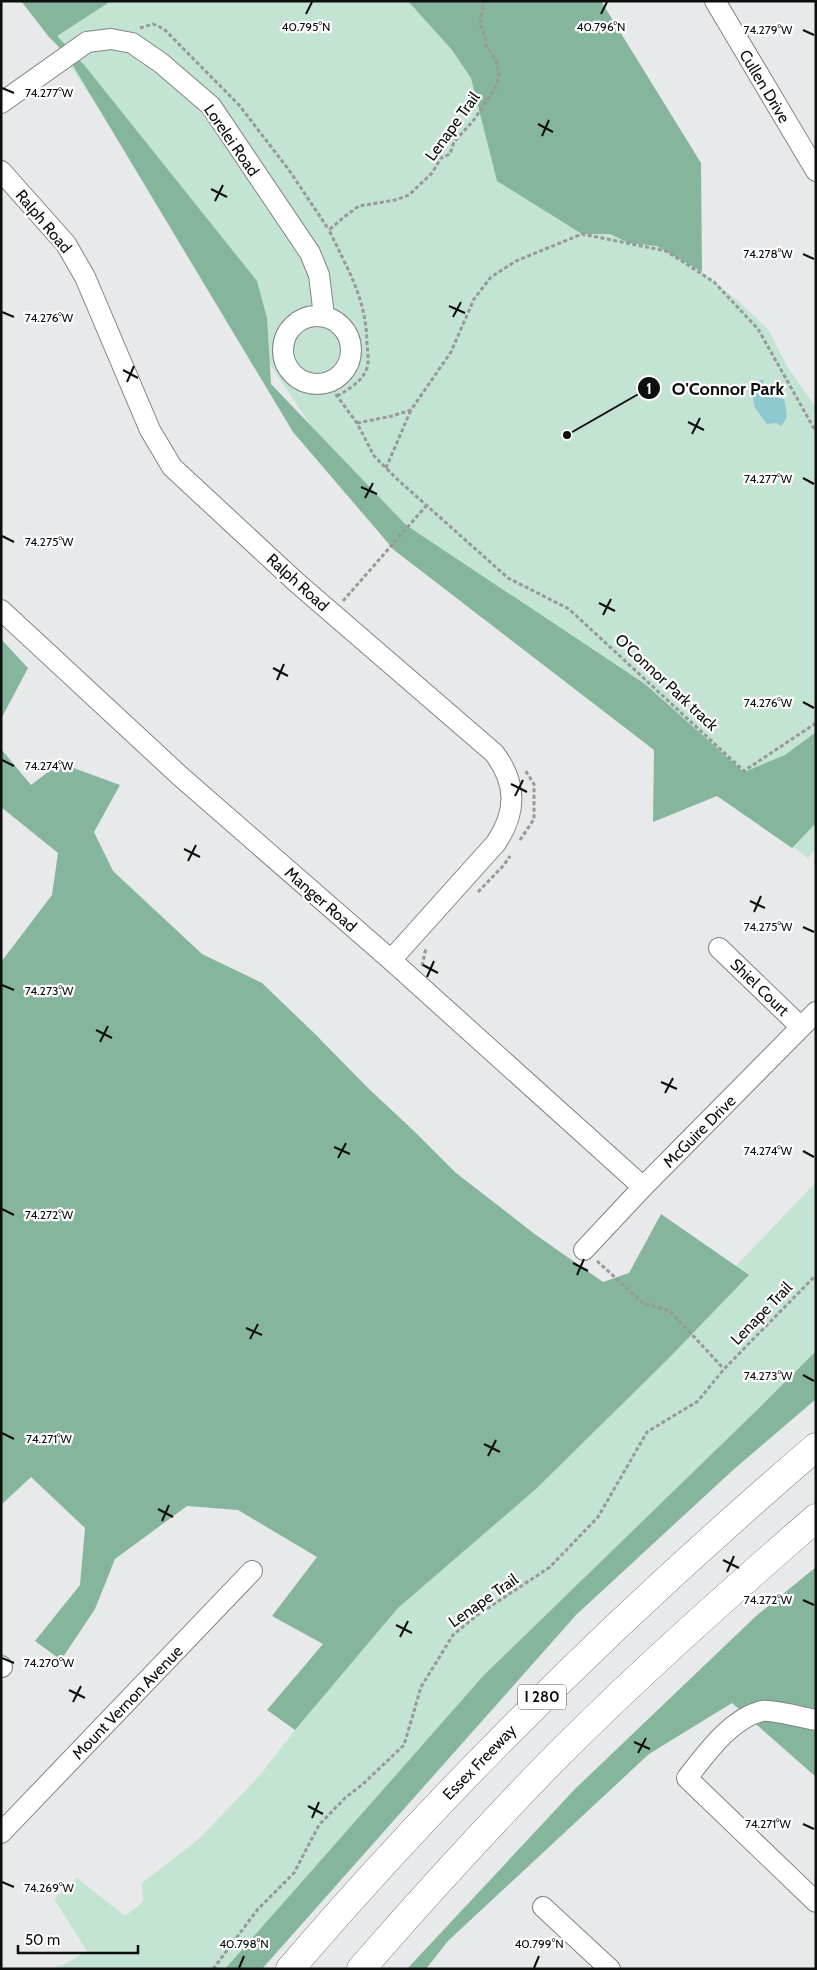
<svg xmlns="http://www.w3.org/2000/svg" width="817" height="1970" viewBox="0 0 817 1970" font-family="Cabin,sans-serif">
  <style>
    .green { fill: #c4e4d3 }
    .forest { fill: #86b59d }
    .water { fill: #8ec9cf }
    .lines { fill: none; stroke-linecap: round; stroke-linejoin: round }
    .minor-casing { stroke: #828384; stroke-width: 22 }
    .highway-casing { stroke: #828384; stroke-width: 29 }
    .path { stroke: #979898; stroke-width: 3; stroke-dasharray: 4 2.5; stroke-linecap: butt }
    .minor { stroke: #fff; stroke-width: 20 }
    .highway { stroke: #fff; stroke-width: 28 }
    .ticks { fill: none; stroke: #0d0e0e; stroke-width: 2 }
    .labels { text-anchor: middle; stroke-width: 4.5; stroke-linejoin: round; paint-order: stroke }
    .shield { fill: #fff; stroke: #565656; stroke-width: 1 }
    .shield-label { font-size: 15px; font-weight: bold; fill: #0d0e0e }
    .street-label { font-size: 16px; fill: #0d0e0e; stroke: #fff }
    .ticks-label { font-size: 12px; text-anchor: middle; fill: #0d0e0e; stroke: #fff; stroke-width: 4.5; stroke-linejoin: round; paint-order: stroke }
    .leader { fill: none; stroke: #0d0e0e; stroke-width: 2 }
    .callout-dot { fill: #0d0e0e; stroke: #fff; stroke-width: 2 }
    .mark-label { font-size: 15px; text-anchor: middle; font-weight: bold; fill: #fff }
    .callout-label { font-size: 18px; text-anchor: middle; font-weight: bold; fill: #0d0e0e; stroke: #fff; stroke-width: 4.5; stroke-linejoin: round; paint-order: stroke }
  </style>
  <rect width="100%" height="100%" fill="#e8e9ea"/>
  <path class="green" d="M36,1H452L702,272L738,301L768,329L787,366L816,408V848L808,858L394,550L49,34Z
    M816,1182V1351L759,1408L484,1675L225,1969H51L67,1963L87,1951L54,1899L77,1878L125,1916L143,1902L142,1883L200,1838L260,1775L295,1730L398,1608L536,1489L668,1359L748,1276L736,1266Z"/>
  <path class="forest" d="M21,1H111L57,36L85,66L257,281L267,318L271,384L406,525L645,684L744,772L785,755L816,732V823L792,848L717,796L653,822L654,750L394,550L293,432L66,54L49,37Z
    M408,1H601L701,163L702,272L657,246L629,243L610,234H582L497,181L471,78L452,50Z
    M1,639L28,668L1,719Z
    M1,749L31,785L60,763L120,785L94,832L113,871L202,954L262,983L313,1032L368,1088L415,1132L456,1173L536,1235L603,1282L629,1273L661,1214L749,1275L668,1359L536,1489L398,1608L295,1730L267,1710L323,1644L272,1616L317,1557L238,1510L187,1506L115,1559L95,1609L61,1660L35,1641L80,1585L85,1528L31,1477L1,1505V962L52,895L58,853L1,807Z
    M816,1351V1399L733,1470L576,1615L262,1969H225L484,1675L759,1408Z
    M816,1567V1777L732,1703L649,1754L448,1941L426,1969H407L575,1789L755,1617Z"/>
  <path class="water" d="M760,380H764L761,388L766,395L784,399C786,410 790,417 781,426L776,423L767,424L755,408L751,389Z"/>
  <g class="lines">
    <g class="minor-casing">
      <path id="minor" d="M715,1L816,171
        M1,103L87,42L111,39L132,43L161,63L211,106L310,253L319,275L324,316
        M1,171L66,244L85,277L150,430L172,467L296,582L494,753C517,783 517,812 496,843L391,960
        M283 350a34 34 0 1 1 68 0a34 34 0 1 1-68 0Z
        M1,610L180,776L391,960L643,1187
        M719,948L801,1027
        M584,1250L643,1187L816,1012
        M1,1666L2,1667
        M816,1720C805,1718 771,1709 762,1711C730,1719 706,1754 687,1778L816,1902
        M1,1833L252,1571
        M543,1907L610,1969"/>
    </g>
    <g class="highway-casing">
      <path id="highway" d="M290,1969C451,1781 628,1608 816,1447
        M361,1969C421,1900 483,1832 547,1766C633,1679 724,1598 816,1518"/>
    </g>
    <path class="path" d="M140,28L153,24L164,29L239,105L289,170L329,230
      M331,382L337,396L357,423L374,456L398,480L508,578L569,609L744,771L816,723
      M337,396C349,389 362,382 367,368C369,361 368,352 367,345C367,300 348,270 329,230L344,217L359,206L395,200L409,195L432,173L441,158L450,154L454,142L473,121L495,89L499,75L496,60L486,46L485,36L480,24L484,1
      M357,423L392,416L411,410L451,352L474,299L491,277L516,261L582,234L666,251L714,282L758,329L816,432
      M386,468L411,410
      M343,601L426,506
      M520,840L534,819V784L525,770
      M478,892L504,865L510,856
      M422,966L426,948
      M597,1261L643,1303L670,1311L724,1369
      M213,1969L258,1909L294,1873L319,1825L345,1798L363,1784L404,1745L421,1687L453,1635L476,1616L550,1567L598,1517L647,1432L698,1401L724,1369L816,1275"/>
    <use href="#minor" class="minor"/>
    <use href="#highway" class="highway"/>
  </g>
  <path class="ticks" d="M306,14L312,2M601,14L607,2M803,30L814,35M2,88L14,93M538,124L553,132M542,136L549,120M211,189L227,197M215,201L223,185M803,254L814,259M449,306L465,313M2,312L14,317M453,317L461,302M123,370L138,378M127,382L134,366M688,422L704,430M692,434L700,418M803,478L814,484M361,487L377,494M365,498L373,483M2,536L14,542M599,603L615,611M603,615L611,599M273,668L288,676M277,680L284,664M803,702L814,708M2,760L14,766M511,784L527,792M515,796L523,780M184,849L200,857M188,861L196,845M750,901L765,908M754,912L761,896M803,927L814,932M423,965L438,973M427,977L434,961M2,985L14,990M96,1030L112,1038M100,1042L108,1026M661,1082L677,1089M665,1093L673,1078M334,1147L350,1154M803,1151L814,1157M338,1158L346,1143M2,1209L14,1215M573,1263L588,1271M577,1275L584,1259M246,1328L262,1335M250,1339L258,1324M803,1375L814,1381M2,1433L14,1439M484,1444L500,1452M488,1456L496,1440M158,1509L173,1517M162,1521L169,1505M723,1560L739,1568M727,1572L734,1556M803,1600L814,1605M396,1625L412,1633M400,1637L408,1621M2,1658L14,1663M69,1690L85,1698M73,1702L81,1686M634,1742L650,1749M638,1753L646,1738M308,1806L323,1814M312,1818L319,1802M803,1824L814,1829M2,1882L14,1887M239,1968L244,1956M534,1968L539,1956"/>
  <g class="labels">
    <rect class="shield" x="518" y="1684.5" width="48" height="25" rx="4"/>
    <g class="shield-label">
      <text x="542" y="1702">I 280</text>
    </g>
    <g class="street-label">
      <text transform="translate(765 86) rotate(59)" y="6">Cullen Drive</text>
      <text transform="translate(452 126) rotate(-54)" y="6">Lenape Trail</text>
      <text transform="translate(232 140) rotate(55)" y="6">Lorelei Road</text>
      <text transform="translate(44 221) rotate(50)" y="6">Ralph Road</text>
      <text transform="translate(298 582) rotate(42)" y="6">Ralph Road</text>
      <text transform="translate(667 682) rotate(43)" y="6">O'Connor Park track</text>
      <text transform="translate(321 899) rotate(41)" y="6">Manger Road</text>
      <text transform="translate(760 987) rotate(44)" y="6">Shiel Court</text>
      <text transform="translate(699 1131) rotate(-45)" y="6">McGuire Drive</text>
      <text transform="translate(761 1313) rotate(-46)" y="6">Lenape Trail</text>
      <text transform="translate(483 1600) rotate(-35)" y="6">Lenape Trail</text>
      <text transform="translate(127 1702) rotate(-46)" y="6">Mount Vernon Avenue</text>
      <text transform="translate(479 1762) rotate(-46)" y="6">Essex Freeway</text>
    </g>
  </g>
  <g class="ticks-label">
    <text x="306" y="31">40.795°N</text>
    <text x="601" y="31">40.796°N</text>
    <text x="768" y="34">74.279°W</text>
    <text x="49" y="97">74.277°W</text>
    <text x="768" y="258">74.278°W</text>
    <text x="49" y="322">74.276°W</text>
    <text x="768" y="483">74.277°W</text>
    <text x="49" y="546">74.275°W</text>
    <text x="768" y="707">74.276°W</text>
    <text x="49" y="770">74.274°W</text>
    <text x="768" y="931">74.275°W</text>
    <text x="49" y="995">74.273°W</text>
    <text x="768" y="1155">74.274°W</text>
    <text x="49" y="1219">74.272°W</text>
    <text x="768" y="1380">74.273°W</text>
    <text x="49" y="1443">74.271°W</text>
    <text x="768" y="1604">74.272°W</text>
    <text x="49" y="1667">74.270°W</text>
    <text x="768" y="1828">74.271°W</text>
    <text x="49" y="1892">74.269°W</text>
    <text x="244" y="1948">40.798°N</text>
    <text x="539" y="1948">40.799°N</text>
  </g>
  <path class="leader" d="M567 435L649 388"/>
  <g class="callout-dot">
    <circle cx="567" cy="435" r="5"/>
    <circle cx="649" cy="388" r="12"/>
  </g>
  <g class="mark-label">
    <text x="649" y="394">1</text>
  </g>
  <g class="callout-label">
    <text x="728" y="395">O'Connor Park</text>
  </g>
  <rect width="817" height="1970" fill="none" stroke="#0d0e0e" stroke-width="5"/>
  <path d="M18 1945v8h120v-8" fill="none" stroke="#0d0e0e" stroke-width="2.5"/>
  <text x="25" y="1945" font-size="15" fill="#0d0e0e" stroke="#ffffff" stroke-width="4" paint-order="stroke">50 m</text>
</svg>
